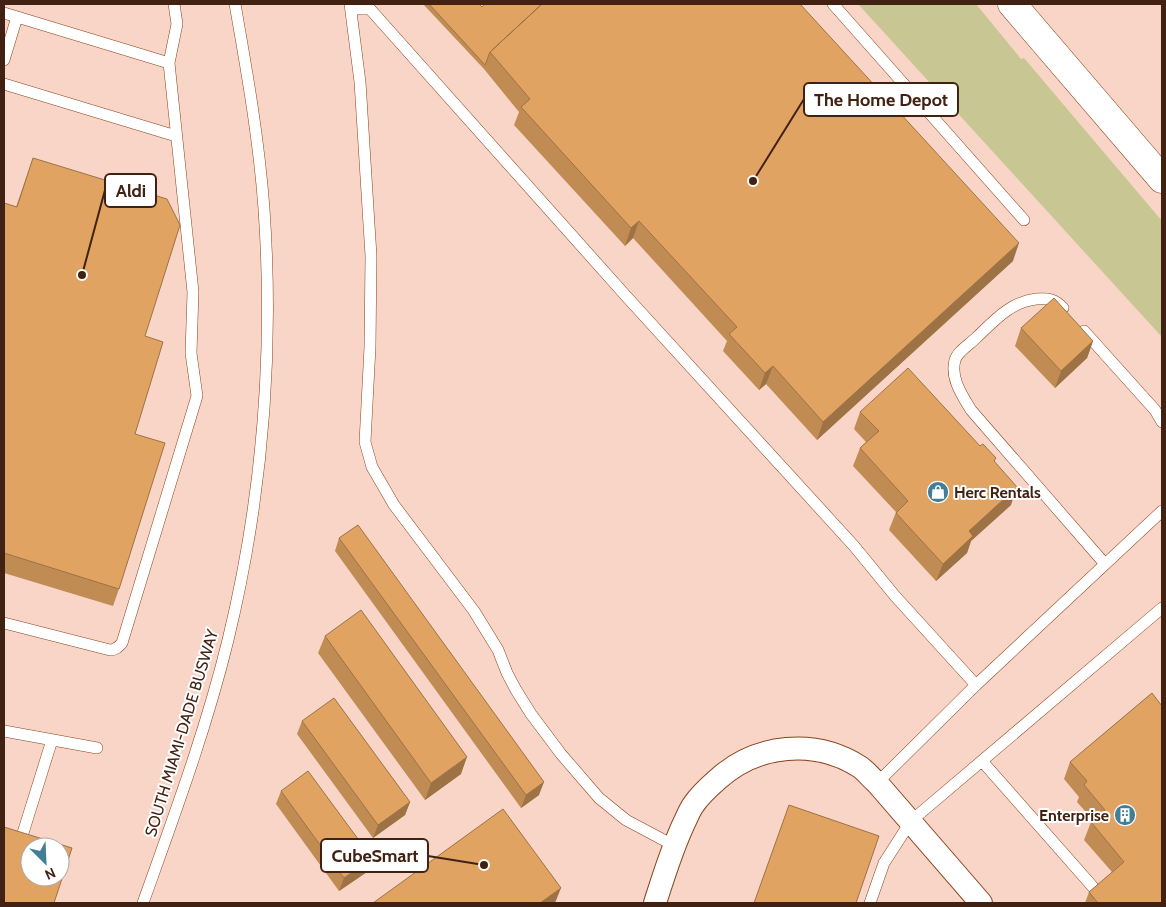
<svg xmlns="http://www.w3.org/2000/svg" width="1166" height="907" viewBox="0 0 1166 907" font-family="Cabin,sans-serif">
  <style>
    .green { fill: #c8c692 }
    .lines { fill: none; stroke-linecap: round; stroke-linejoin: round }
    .lane-casing { stroke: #8b431d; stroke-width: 12 }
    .street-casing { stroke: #8b431d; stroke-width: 24 }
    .highway-casing { stroke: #8b431d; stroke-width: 29 }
    .lane { stroke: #fff; stroke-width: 11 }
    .street { stroke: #fff; stroke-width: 22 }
    .highway { stroke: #fff; stroke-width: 28 }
    .wall { fill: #c18c54 }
    .shaded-wall { fill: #9d7245 }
    .building { fill: #e0a362; stroke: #9d7245; fill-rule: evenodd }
    .labels { text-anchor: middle; stroke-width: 4; stroke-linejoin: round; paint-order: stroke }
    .poi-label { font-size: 16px; font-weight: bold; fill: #412212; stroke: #fff; text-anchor: start }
    .street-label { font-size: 16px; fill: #412212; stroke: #fff }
    .leader { fill: none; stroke: #412212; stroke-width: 2 }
    .callout-dot { fill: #412212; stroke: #fff; stroke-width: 2 }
    .callout { fill: #fff; stroke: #412212; stroke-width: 2 }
    .callout-label { font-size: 18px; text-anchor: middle; font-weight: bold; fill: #412212 }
  </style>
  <rect width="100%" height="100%" fill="#f8d5c6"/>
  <path class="green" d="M858,4H976L1021,59L1024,58L1162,221V337Z"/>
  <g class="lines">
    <g class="lane-casing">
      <path id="lane" d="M350,4L360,82L371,256L370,347L365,442L372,467L394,505L474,611L498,650L507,673L516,690L531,714L561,754L599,798L626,820L673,845
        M833,4L1024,220
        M351,9H370L626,296L854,546L895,596L976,685L877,783
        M4,13L169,63L193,292L191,353L197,396L122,643C118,647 116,650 110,650L4,623
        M4,60L17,17
        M169,63L177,24L174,4
        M4,84L176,136
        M1063,308C1055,299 1048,298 1036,299C1010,302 994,321 976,338C970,344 957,352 955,360C950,378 962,395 971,410L1105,564
        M1084,331L1155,410L1162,422
        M976,685L1162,511
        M4,731L97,748
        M982,761L1100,895
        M23,833L52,740
        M143,903C174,816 206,730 228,640C262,500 274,353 264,209C259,140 247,72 235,4
        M870,903L884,863L911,821L1162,608"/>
    </g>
    <g class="street-casing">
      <path id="street" d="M655,903C664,875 672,848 685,821C688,815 690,809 694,804C700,795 710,786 718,779C757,744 815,738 860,767C866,771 871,778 877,783L981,903"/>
    </g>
    <g class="highway-casing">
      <path id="highway" d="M1012,4L1162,179"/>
    </g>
    <use href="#lane" class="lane"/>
    <use href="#street" class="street"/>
    <use href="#highway" class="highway"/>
  </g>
  <path class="wall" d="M423,4H479L482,7L1013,261L817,440L766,384L759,390L723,351L727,341L633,238L625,246L514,125L519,112L484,69Z
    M33,158L145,336L119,589L113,606L4,573V203L16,207Z
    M1021,328L1093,341L1087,358L1055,388L1015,346Z
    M860,412L995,463L1011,505L971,541L967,553L936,581L889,530L896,512L853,466L860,448L866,442L854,429Z
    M339,538L539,795L521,808L335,551Z
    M325,636L461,774L425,800L318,653Z
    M1152,693L1162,903H1085L1089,892L1112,872L1084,840L1091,822L1093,820L1077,802L1079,797L1064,779L1070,762Z
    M302,721L410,802L405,815L373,838L297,734Z
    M281,791L367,872L339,891L276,804Z"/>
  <path class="shaded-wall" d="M639,221L633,238L625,246L631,228Z
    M1019,243L1013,261L817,440L823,422Z
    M1093,341L1087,358L1055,388L1061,371Z
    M773,366L766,384L759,390L765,373Z
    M1017,487L1011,505L971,541L967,553L936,581L943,564L969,531Z
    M467,757L461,774L425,800L431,783Z
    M544,782L539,795L521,808L526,795Z
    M410,802L405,815L373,838L378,825Z
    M372,858L367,872L339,891L344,878Z
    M561,888L555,903H540Z"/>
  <path class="building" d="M429,4H479L482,7L485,4H542L490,52L485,65Z
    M542,4H800L1019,243L823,422L773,366L765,373L729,334L737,327L639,221L631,228L521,107L530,99L490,52Z
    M33,158L167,199L180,225L145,336L163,342L135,434L165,443L119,589L4,553V203L17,207Z
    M1054,298L1093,341L1061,371L1021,328Z
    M908,368L980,446L983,444L996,458L994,461L1017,487L969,531L973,536L943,564L896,513L908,501L860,448L879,431L860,412Z
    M358,525L544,782L526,795L339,538Z
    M361,610L467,757L431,783L325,636Z
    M1152,693L1162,706V903H1098L1089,892L1124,862L1091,822L1105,810L1084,785L1087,781L1070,762Z
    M334,698L410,802L378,825L302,721Z
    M308,771L372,858L344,878L281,791Z
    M789,805L879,836L856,903H754Z
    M503,809L561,888L540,903H373Z
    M4,827L72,848L54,903H4ZM30,847H60V877H30Z"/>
  <defs>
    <g id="shop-disc" transform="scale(1.125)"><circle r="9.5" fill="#427e95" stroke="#fff"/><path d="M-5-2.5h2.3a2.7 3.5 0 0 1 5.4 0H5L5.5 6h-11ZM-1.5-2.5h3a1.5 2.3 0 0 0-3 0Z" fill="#fff"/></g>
    <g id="building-disc" transform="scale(1.125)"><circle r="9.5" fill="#427e95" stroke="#fff"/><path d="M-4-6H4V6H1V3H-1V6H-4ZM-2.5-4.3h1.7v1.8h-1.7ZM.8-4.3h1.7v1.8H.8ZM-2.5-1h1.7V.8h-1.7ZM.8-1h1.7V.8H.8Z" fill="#fff"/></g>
  </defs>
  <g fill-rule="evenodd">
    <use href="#shop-disc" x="938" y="492"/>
    <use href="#building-disc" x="1125" y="815"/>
  </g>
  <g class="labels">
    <g class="poi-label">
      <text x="954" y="498">Herc Rentals</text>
      <text x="1109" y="821" text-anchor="end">Enterprise</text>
    </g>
    <g class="street-label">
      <text transform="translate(181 733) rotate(-73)" y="6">SOUTH MIAMI-DADE BUSWAY</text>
    </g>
  </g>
  <path class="leader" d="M753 181L804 99M82 275L105 190M484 865L428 856"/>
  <g class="callout-dot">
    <circle cx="753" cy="181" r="5"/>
    <circle cx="82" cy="275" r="5"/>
    <circle cx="484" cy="865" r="5"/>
  </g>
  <g class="callout">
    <rect x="804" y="83" width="154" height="33" rx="5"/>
    <rect x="105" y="174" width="51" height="33" rx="5"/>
    <rect x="321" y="839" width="107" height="33" rx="5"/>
  </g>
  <g class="callout-label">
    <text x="881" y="106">The Home Depot</text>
    <text x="131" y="197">Aldi</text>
    <text x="375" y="862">CubeSmart</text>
  </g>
  <rect width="1166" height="907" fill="none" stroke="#412212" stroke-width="10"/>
  <g transform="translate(45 862) rotate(156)"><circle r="24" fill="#ffffff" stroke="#b3a7a0"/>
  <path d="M0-4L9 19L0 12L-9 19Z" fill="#427e95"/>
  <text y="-8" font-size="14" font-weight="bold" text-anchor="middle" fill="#412212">N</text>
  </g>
</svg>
